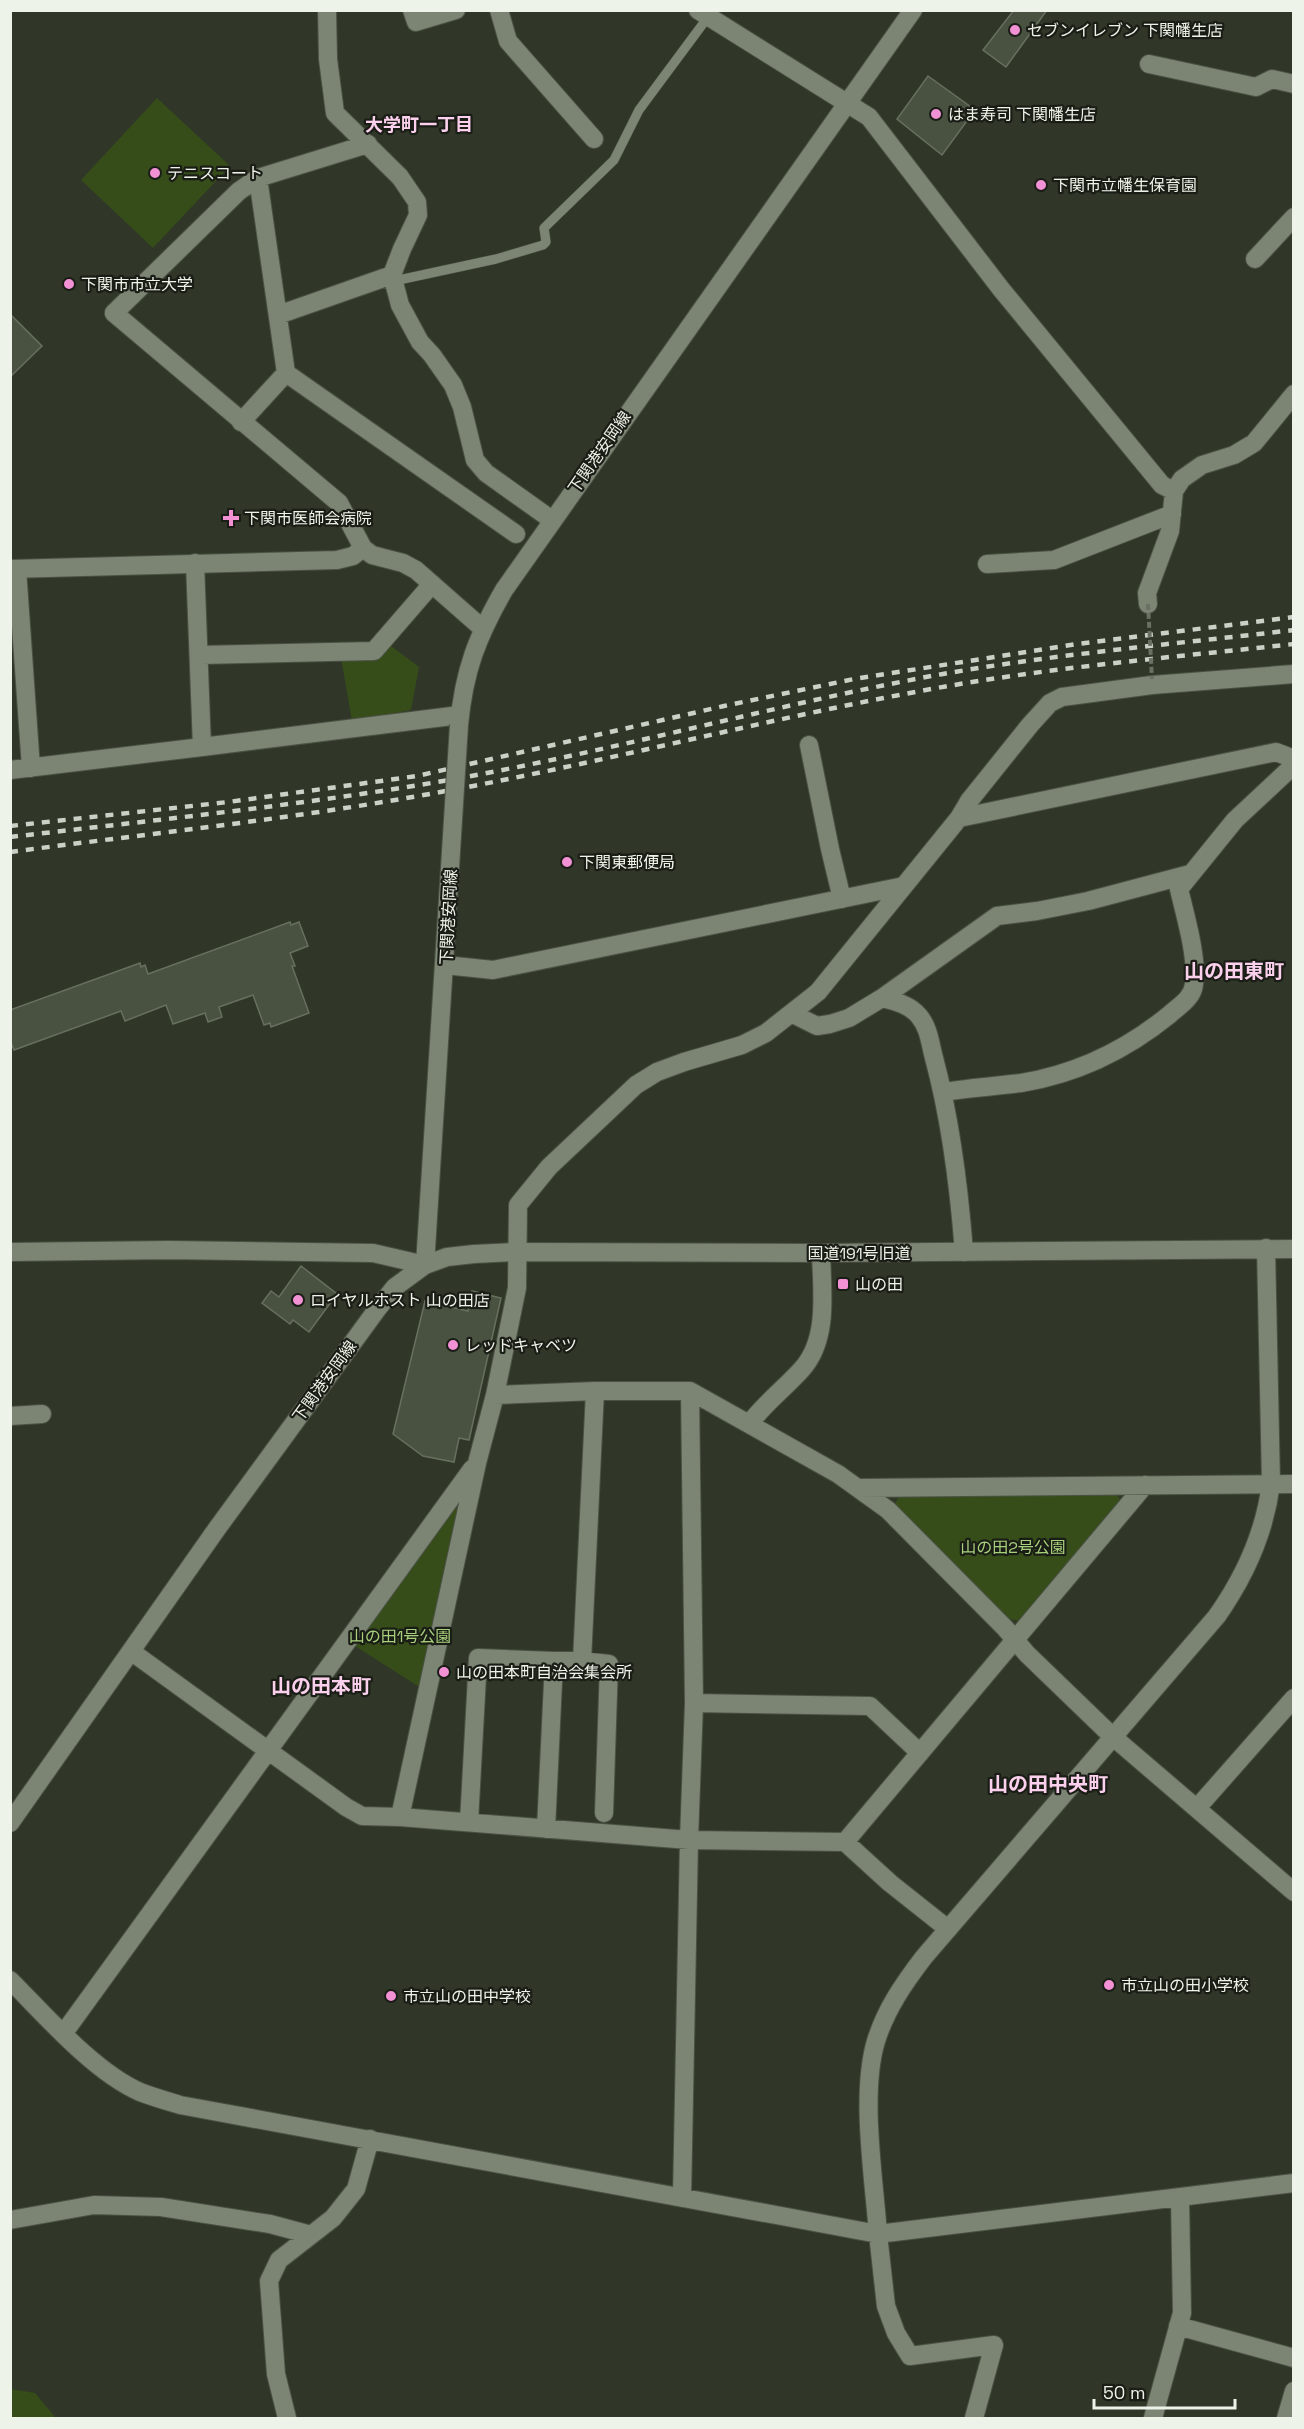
<svg xmlns="http://www.w3.org/2000/svg" width="1304" height="2429" viewBox="0 0 1304 2429" font-family="'Space Grotesk','Noto Sans JP',sans-serif">
  <style>
    .green { fill: #364d1a }
    .building { fill: #495141; stroke: #67705f; stroke-width: 1.5 }
    .lines { fill: none; stroke-linecap: round; stroke-linejoin: round }
    .lane-casing { stroke: #4b5245; stroke-width: 10 }
    .street-casing { stroke: #4b5245; stroke-width: 20 }
    .secondary-casing { stroke: #4b5245; stroke-width: 20 }
    .lane { stroke: #7c8574; stroke-width: 9 }
    .street { stroke: #7c8574; stroke-width: 18 }
    .secondary { stroke: #7c8574; stroke-width: 18 }
    .rail { stroke: #ccd1c7; stroke-width: 4.5; stroke-dasharray: 8 8; stroke-linecap: butt }
    .secondary-bridge-casing { stroke: #4b5245; stroke-width: 20; stroke-linecap: butt }
    .path-bridge { stroke: #6a7063; stroke-width: 4; stroke-dasharray: 6 3; stroke-linecap: butt }
    .secondary-bridge { stroke: #7c8574; stroke-width: 18 }
    .poi-dot { fill: #f391d5; stroke: #1a1d16; stroke-width: 2 }
    .labels { text-anchor: middle; stroke-width: 4.5; stroke-linejoin: round; paint-order: stroke }
    .poi-label { font-size: 16px; fill: #eef3e9; stroke: #1a1d16; text-anchor: start }
    .street-label { font-size: 16px; fill: #eef3e9; stroke: #1a1d16 }
    .park-label { font-size: 16px; fill: #a8d07c; stroke: #1a1d16 }
    .neighbourhood-label { font-size: 18px; font-weight: bold; fill: #fbd0ec; stroke: #1a1d16 }
    .quarter-label { font-size: 20px; font-weight: bold; fill: #fbd0ec; stroke: #1a1d16 }
  </style>
  <rect width="100%" height="100%" fill="#303728"/>
  <path class="green" d="M157,98L230,166L153,248L81,180Z
    M391,646L419,667L411,710L352,721L341,658L373,657Z
    M1115,1492L1121,1501L1020,1621L1009,1619L895,1504L899,1496Z
    M456,1507L459,1509L421,1688L355,1646Z
    M10,2389L35,2393L56,2418H11Z"/>
  <path class="building" d="M1014,10H1047L1006,67L983,50Z
    M928,76L975,110L942,155L897,119Z
    M10,314L42,346L10,377Z
    M290,922L291,925L299,922L308,946L290,953L295,966H292L309,1013L271,1027L270,1023L264,1025L253,995L219,1007L222,1017L208,1022L205,1013L173,1024L166,1005L125,1021L121,1011L14,1050L10,1040V1010L140,963L141,967L145,965L148,974Z
    M301,1266L337,1294L309,1332L293,1320L290,1324L262,1303L271,1291L279,1297Z
    M472,1291L501,1298L469,1440L459,1438L454,1462L423,1456L393,1434L425,1301L468,1311Z"/>
  <g class="lines">
    <g class="lane-casing">
      <path id="lane" d="M394,281L496,259L543,245L546,242L544,228L614,160L639,110L708,17"/>
    </g>
    <g class="street-casing">
      <path id="street" d="M327,10L328,59L335,113L400,177L417,202L418,215L402,249L392,275L400,305L420,342L432,355L453,385L462,407L475,460L486,473L552,520
        M412,10L416,22L456,10
        M499,10L508,41L594,139
        M698,10L869,117L1001,289L1162,485L1174,491
        M1149,64L1256,87L1272,79L1294,84
        M258,178L286,373L516,534
        M1255,259L1294,217
        M114,313L239,191L258,178L368,144
        M278,315L392,275
        M241,422L286,373
        M987,564L1054,560L1172,514
        M17,569L31,768
        M1148,604L1147,593L1170,531L1174,491L1182,479L1202,465L1234,455L1254,443L1294,394
        M199,655L374,651L432,584
        M809,745L830,849L842,899
        M202,747L460,715
        M10,770L202,747L195,563
        M959,818L1276,752L1294,759
        M445,965L493,970L904,886
        M882,998C895,1001 910,1005 919,1016C929,1028 930,1043 934,1058C951,1121 959,1187 964,1252
        M793,1014L817,1026L830,1024L849,1018L882,998L997,916L1037,911L1088,901L1190,874
        M944,1092C969,1088 995,1086 1021,1083C1076,1074 1126,1050 1169,1015C1179,1006 1193,998 1194,984C1198,958 1185,915 1179,889L1235,820L1294,765
        M10,1252L169,1250L373,1253L425,1265
        M495,1395L595,1391H690L838,1474L888,1510L1005,1628L1027,1654L1112,1736L1294,1892
        M10,1416L42,1414
        M750,1423C765,1403 785,1388 802,1369C829,1339 822,1291 821,1253
        M1145,1485L845,1842L689,1840L400,1817L477,1463L495,1395L517,1288L518,1205L549,1167L636,1085L657,1072L684,1062L742,1045L766,1033L818,992L959,818L969,801L1030,725L1050,703L1062,697L1152,685L1294,674
        M859,1488L1294,1484
        M132,1652L346,1807L362,1816L400,1817
        M554,1661H582L595,1391
        M582,1661L609,1664L604,1813
        M694,1703L870,1706L920,1753
        M1197,1808L1294,1698
        M469,1822L478,1658L554,1661L546,1829
        M845,1842L890,1883L948,1929
        M10,1980C45,2015 94,2072 140,2092C153,2097 167,2101 180,2105L776,2215L878,2234L1294,2183
        M63,2034L472,1469
        M682,2198L689,1840L694,1703L690,1391
        M10,2220L94,2205L161,2207L270,2224L311,2235
        M878,2234L886,2306L896,2333L910,2356L994,2345L974,2418
        M1178,2326L1294,2358
        M287,2418L276,2374L269,2281L279,2260L333,2218L356,2189L370,2139
        M1153,2418L1182,2313L1180,2198
        M1286,2418L1294,2391"/>
    </g>
    <g class="secondary-casing">
      <path id="secondary" d="M114,313L339,503L363,548L372,555L403,563L416,570L482,628
        M10,569L337,560L353,556L363,548
        M459,725C464,671 477,637 504,590L913,10
        M425,1265L454,804
        M10,1823L216,1530L378,1308L395,1287L425,1265L447,1257L474,1254L518,1252L821,1253L1294,1249
        M878,2234C874,2178 860,2094 876,2041C886,2009 904,1983 924,1957L1217,1616C1245,1576 1265,1533 1271,1483L1266,1248"/>
    </g>
    <use href="#lane" class="lane"/>
    <use href="#street" class="street"/>
    <use href="#secondary" class="secondary"/>
    <path class="rail" d="M10,826L228,802L417,776L724,706L854,679L1077,644L1294,617
      M10,837C147,821 284,807 419,785C593,757 763,707 937,675C1055,654 1175,644 1294,630
      M10,852C146,834 283,820 418,796C592,766 763,719 937,688C1054,667 1175,657 1294,644"/>
    <g class="secondary-bridge-casing">
      <path id="secondary-bridge" d="M454,804L459,725"/>
    </g>
    <path class="path-bridge" d="M1148,604L1152,679"/>
    <use href="#secondary-bridge" class="secondary-bridge"/>
  </g>
  <g class="poi-dot">
    <circle cx="1015" cy="30" r="6"/>
    <circle cx="936" cy="114" r="6"/>
    <circle cx="155" cy="173" r="6"/>
    <circle cx="1041" cy="185" r="6"/>
    <circle cx="69" cy="284" r="6"/>
    <path d="M228 509h6v6h6v6h-6v6h-6v-6h-6v-6h6z"/>
    <circle cx="567" cy="862" r="6"/>
    <rect x="837" y="1278" width="12" height="12" rx="3"/>
    <circle cx="298" cy="1300" r="6"/>
    <circle cx="453" cy="1345" r="6"/>
    <circle cx="444" cy="1672" r="6"/>
    <circle cx="1109" cy="1985" r="6"/>
    <circle cx="391" cy="1996" r="6"/>
  </g>
  <g class="labels">
    <g class="poi-label">
      <text x="1027" y="36">セブンイレブン 下関幡生店</text>
      <text x="948" y="120">はま寿司 下関幡生店</text>
      <text x="167" y="179">テニスコート</text>
      <text x="1053" y="191">下関市立幡生保育園</text>
      <text x="81" y="290">下関市市立大学</text>
      <text x="244" y="524">下関市医師会病院</text>
      <text x="579" y="868">下関東郵便局</text>
      <text x="855" y="1290">山の田</text>
      <text x="310" y="1306">ロイヤルホスト 山の田店</text>
      <text x="465" y="1351">レッドキャベツ</text>
      <text x="456" y="1678">山の田本町自治会集会所</text>
      <text x="1121" y="1991">市立山の田小学校</text>
      <text x="403" y="2002">市立山の田中学校</text>
    </g>
    <g class="street-label">
      <text transform="translate(599 452) rotate(-55)" y="6">下関港安岡線</text>
      <text transform="translate(448 917) rotate(-87)" y="6">下関港安岡線</text>
      <text x="859" y="1259">国道191号旧道</text>
      <text transform="translate(324 1381) rotate(-54)" y="6">下関港安岡線</text>
    </g>
    <g class="park-label">
      <text x="1013" y="1553">山の田2号公園</text>
      <text x="400" y="1642">山の田1号公園</text>
    </g>
    <g class="neighbourhood-label">
      <text x="419" y="131">大学町一丁目</text>
    </g>
    <g class="quarter-label">
      <text x="1234" y="978">山の田東町</text>
      <text x="321" y="1693">山の田本町</text>
      <text x="1048" y="1791">山の田中央町</text>
    </g>
  </g>
  <rect width="1304" height="2429" fill="none" stroke="#eef3e9" stroke-width="24"/>
  <path d="M1094 2399v9h141v-9" fill="none" stroke="#eef3e9" stroke-width="3"/>
  <text x="1103" y="2399" font-size="18" fill="#eef3e9" stroke="#1a1d16" stroke-width="4.5" paint-order="stroke">50 m</text>
</svg>
